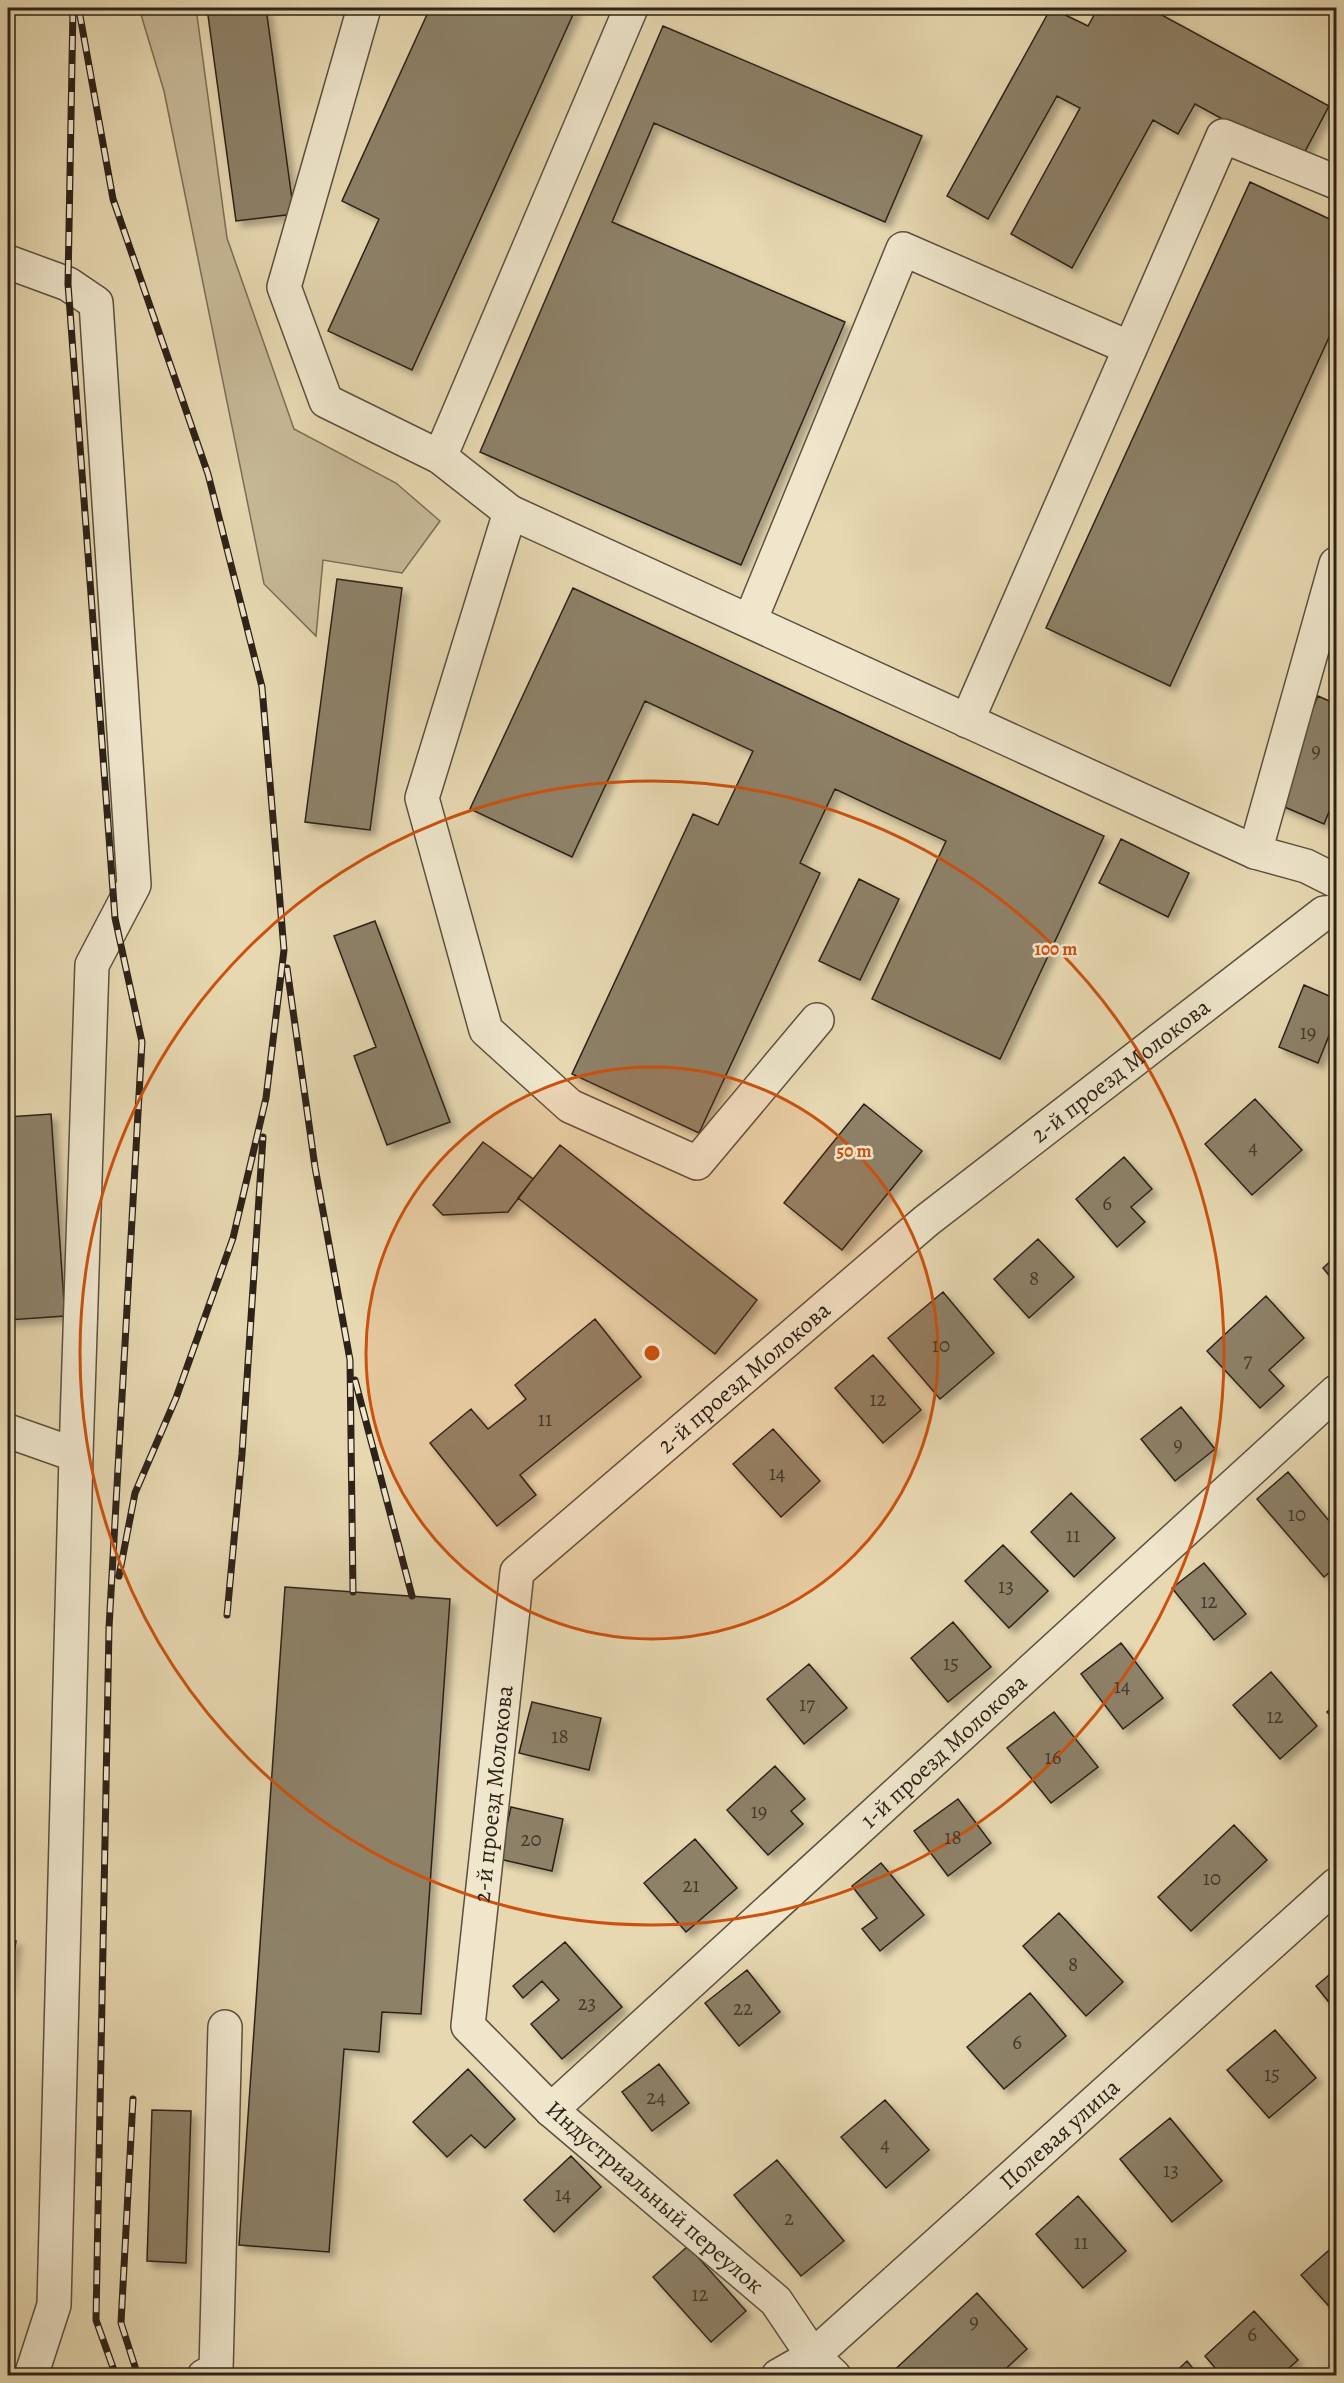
<svg xmlns="http://www.w3.org/2000/svg" width="1344" height="2383" viewBox="0 0 1344 2383" font-family="Alegreya,serif">
  <style>
    .green { fill: #c7b997; stroke: #7a6e58; stroke-width: 1.5 }
    .building { fill: #8d8168; stroke: #2c2219; stroke-width: 1.5; filter: url(#shadow) }
    .lines { fill: none; stroke-linecap: round; stroke-linejoin: round }
    .minor-casing { stroke: #5b503f; stroke-width: 36 }
    .minor { stroke: #efe6cc; stroke-width: 33 }
    .rail-casing { stroke: #2c2219; stroke-width: 7 }
    .rail { stroke: #efe6cc; stroke-width: 4.5; stroke-dasharray: 14; stroke-linecap: butt }
    .ring { fill: none; stroke: #cc510e; stroke-width: 3 }
    .labels { text-anchor: middle; stroke-width: 5; stroke-linejoin: round; paint-order: stroke }
    .number-label { font-size: 21px; fill: #443a2d }
    .street-label { font-size: 24px; fill: #2c2219; stroke: #efe6cc }
    .centre { fill: #cc510e; stroke: #efe6cc; stroke-width: 3 }
    .ring-label { font-size: 18px; text-anchor: middle; font-weight: bold; fill: #cc510e; stroke: #efe6cc; stroke-width: 5; stroke-linejoin: round; paint-order: stroke }
  </style>
  <defs>
    <filter id="shadow"><feDropShadow dx="5.5" dy="5.5" stdDeviation="3" flood-color="#0004"/></filter>
  </defs>
  <rect width="100%" height="100%" fill="#e7d8b1"/>
  <filter id="stains"><feTurbulence type="fractalNoise" baseFrequency=".00333" numOctaves="4"/><feColorMatrix values="0 0 0 0 .2 0 0 0 0 .09 0 0 0 0 .02 0 0 0 .5 -.17"/></filter>
  <radialGradient id="worn" r=".72"><stop offset=".6" stop-color="#630" stop-opacity="0"/><stop offset="1" stop-color="#630" stop-opacity=".3"/></radialGradient>
  <path class="green" d="M139,8H196L227,238L294,429L396,483L440,521L402,573L323,560L316,636L264,584L164,91Z"/>
  <path class="building" d="M207,8H266L294,214L236,221Z
    M430,8H576L412,370L328,331L379,219L342,201Z
    M1051,8L1088,26L1098,8H1149L1329,106L1300,161L1195,104L1178,134L1153,120L1072,268L1011,234L1080,108L1057,96L988,219L947,196Z
    M663,26L922,136L885,222L654,123L612,222L845,322L741,565L480,452Z
    M1250,182L1336,222V322L1170,686L1046,628Z
    M337,579L402,588L370,830L305,822Z
    M573,588L1104,836L1000,1059L872,999L946,841L835,789L800,863L820,873L699,1133L572,1074L693,814L718,825L753,751L645,701L572,857L470,809Z
    M1318,696L1336,704V795L1324,824L1273,802Z
    M1121,839L1189,873L1168,917L1099,883Z
    M859,879L899,899L860,980L819,961Z
    M375,921L450,1122L387,1145L354,1056L376,1047L334,936Z
    M1304,985L1336,999V1018L1318,1063L1279,1047Z
    M1255,1099L1302,1150L1252,1195L1205,1144Z
    M864,1104L922,1151L842,1250L784,1203Z
    M51,1114L65,1316L8,1320V1117Z
    M483,1142L533,1179L508,1212L443,1215L433,1205Z
    M560,1145L757,1300L715,1354L518,1198Z
    M1124,1157L1152,1189L1131,1207L1145,1222L1117,1247L1076,1199Z
    M1038,1239L1074,1277L1029,1318L994,1279Z
    M1336,1256V1284L1323,1268Z
    M943,1292L994,1353L940,1399L888,1338Z
    M1266,1296L1304,1338L1269,1370L1284,1386L1260,1408L1207,1351Z
    M595,1319L641,1377L520,1475L536,1495L497,1526L430,1443L471,1409L488,1429L526,1399L515,1385Z
    M873,1355L921,1410L883,1443L835,1388Z
    M1181,1407L1215,1449L1175,1481L1141,1439Z
    M773,1429L820,1481L781,1517L733,1464Z
    M1288,1472L1336,1529V1567L1324,1577L1257,1499Z
    M1071,1493L1115,1538L1074,1577L1031,1532Z
    M1003,1545L1048,1591L1009,1628L965,1581Z
    M1204,1563L1246,1614L1214,1640L1172,1588Z
    M285,1587L450,1599L421,2014L382,2012L379,2052L344,2049L329,2252L239,2245Z
    M953,1622L991,1667L948,1702L911,1658Z
    M1121,1643L1163,1698L1123,1729L1081,1674Z
    M809,1664L847,1708L804,1744L767,1699Z
    M1271,1672L1317,1726L1280,1759L1233,1705Z
    M532,1702L601,1718L589,1770L519,1753Z
    M1336,1703V1722L1327,1712Z
    M1054,1712L1098,1767L1051,1803L1007,1748Z
    M775,1766L805,1799L791,1811L803,1824L768,1855L727,1810Z
    M958,1799L991,1843L948,1876L914,1831Z
    M511,1807L563,1819L552,1871L499,1859Z
    M1234,1825L1267,1860L1191,1931L1158,1897Z
    M695,1839L737,1888L686,1932L644,1883Z
    M881,1863L924,1915L880,1951L862,1929L877,1918L852,1886Z
    M1059,1913L1123,1982L1086,2016L1023,1946Z
    M8,1940L16,1941L8,1994Z
    M565,1942L622,2007L562,2059L531,2024L559,2000L542,1981L523,1998L513,1986Z
    M1336,1969V2011L1316,1986Z
    M747,1970L780,2012L739,2046L705,2003Z
    M1030,1993L1066,2036L1004,2089L967,2047Z
    M1275,2030L1316,2078L1269,2118L1227,2070Z
    M659,2064L689,2103L652,2131L622,2092Z
    M468,2069L515,2119L485,2148L471,2135L447,2157L413,2122Z
    M885,2100L929,2150L886,2188L841,2137Z
    M152,2110L191,2111L186,2263L147,2261Z
    M1170,2118L1222,2181L1172,2222L1120,2159Z
    M571,2156L601,2187L554,2232L524,2200Z
    M777,2160L844,2241L801,2276L734,2195Z
    M1078,2196L1126,2251L1083,2288L1036,2234Z
    M1336,2244V2314L1301,2275Z
    M688,2246L746,2311L711,2342L653,2277Z
    M977,2293L1027,2349L998,2376H888Z
    M1254,2311L1298,2360L1280,2376H1222L1205,2356Z
    M1187,2361L1199,2376H1171Z"/>
  <g class="lines">
    <g class="minor-casing">
      <g id="minor">
        <path d="M364,8L284,287L326,401L440,457L510,512L1255,852L1306,866L1336,881"/>
        <path d="M8,262L68,284L96,303L134,885L92,965L76,1455L54,2305L31,2376"/>
        <path d="M440,457L631,8"/>
        <path d="M510,512L422,798L486,1030L570,1106L697,1163L817,1020"/>
        <path d="M750,621L903,249L1130,348"/>
        <path d="M967,721L1223,136L1336,182"/>
        <path d="M1255,852L1336,564"/>
        <path d="M8,1431L76,1455"/>
        <path id="s1" d="M551,2110L1336,1392"/>
        <path d="M204,2376L216,2370L225,2027"/>
        <path id="s2" d="M778,2376L813,2356L1336,1885"/>
        <path id="s3" d="M834,2376L813,2356L776,2301L551,2110L468,2026L517,1572L926,1221L1324,913L1336,912"/>
      </g>
    </g>
    <use href="#minor" class="minor"/>
    <g class="rail-casing">
      <path id="rail" d="M73,8L68,284L115,918L142,1042L109,1628L96,2320L116,2376
        M79,10L113,199L208,474L262,687L284,950L266,1098L233,1238L176,1398L135,1493L119,1576
        M287,968L315,1167L350,1360L353,1592
        M355,1380L412,1596
        M227,1615L242,1454L263,1137
        M133,2099L121,2323L138,2376"/>
    </g>
    <use href="#rail" class="rail"/>
  </g>
  <circle cx="652" cy="1353" r="286" fill="#cc510e" fill-opacity=".12"/>
  <g class="ring">
    <circle cx="652" cy="1353" r="286"/>
    <circle cx="652" cy="1353" r="572"/>
  </g>
  <g class="labels">
    <g class="number-label">
      <text x="1316" y="757">9</text>
      <text x="1308" y="1039">19</text>
      <text x="1253" y="1154">4</text>
      <text x="1107" y="1210">6</text>
      <text x="1034" y="1285">8</text>
      <text x="941" y="1352">10</text>
      <text x="1248" y="1367">7</text>
      <text x="878" y="1406">12</text>
      <text x="545" y="1426">11</text>
      <text x="1178" y="1451">9</text>
      <text x="777" y="1480">14</text>
      <text x="1297" y="1521">10</text>
      <text x="1073" y="1542">11</text>
      <text x="1006" y="1593">13</text>
      <text x="1209" y="1608">12</text>
      <text x="951" y="1670">15</text>
      <text x="1122" y="1693">14</text>
      <text x="807" y="1711">17</text>
      <text x="1275" y="1723">12</text>
      <text x="560" y="1743">18</text>
      <text x="1053" y="1764">16</text>
      <text x="759" y="1818">19</text>
      <text x="953" y="1844">18</text>
      <text x="531" y="1846">20</text>
      <text x="1212" y="1885">10</text>
      <text x="691" y="1892">21</text>
      <text x="1073" y="1971">8</text>
      <text x="587" y="2010">23</text>
      <text x="743" y="2015">22</text>
      <text x="1017" y="2049">6</text>
      <text x="1272" y="2081">15</text>
      <text x="656" y="2104">24</text>
      <text x="885" y="2151">4</text>
      <text x="1171" y="2177">13</text>
      <text x="563" y="2201">14</text>
      <text x="789" y="2225">2</text>
      <text x="1081" y="2249">11</text>
      <text x="700" y="2301">12</text>
      <text x="974" y="2328">9</text>
      <text x="1252" y="2341">6</text>
    </g>
    <g class="street-label">
      <text dy="8" stroke="none"><textPath href="#s3" startOffset="1750">2-й проезд Молокова</textPath></text>
      <text dy="8" stroke="none"><textPath href="#s3" startOffset="1264">2-й проезд Молокова</textPath></text>
      <text dy="8" stroke="none"><textPath href="#s1" startOffset="532">1-й проезд Молокова</textPath></text>
      <text dy="8" stroke="none"><textPath href="#s3" startOffset="742">2-й проезд Молокова</textPath></text>
      <text dy="8" stroke="none"><textPath href="#s2" startOffset="372">Полевая улица</textPath></text>
      <text transform="translate(655 2197) rotate(41)" y="8">Индустриальный переулок</text>
    </g>
  </g>
  <circle cx="652" cy="1353" r="9" class="centre"/>
  <g class="ring-label">
    <text x="1056" y="955">100 m</text>
    <text x="854" y="1157">50 m</text>
  </g>
  <rect width="1344" height="2383" fill="none" stroke="#e7d8b1" stroke-width="30"/>
  <rect x="9" y="9" width="1326" height="2365" fill="none" stroke="#2c2219" stroke-width="3"/>
  <rect x="15" y="15" width="1314" height="2353" fill="none" stroke="#2c2219" stroke-width="1.5"/>
  <rect width="100%" height="100%" filter="url(#stains)"/>
  <rect width="100%" height="100%" fill="url(#worn)"/>
</svg>
